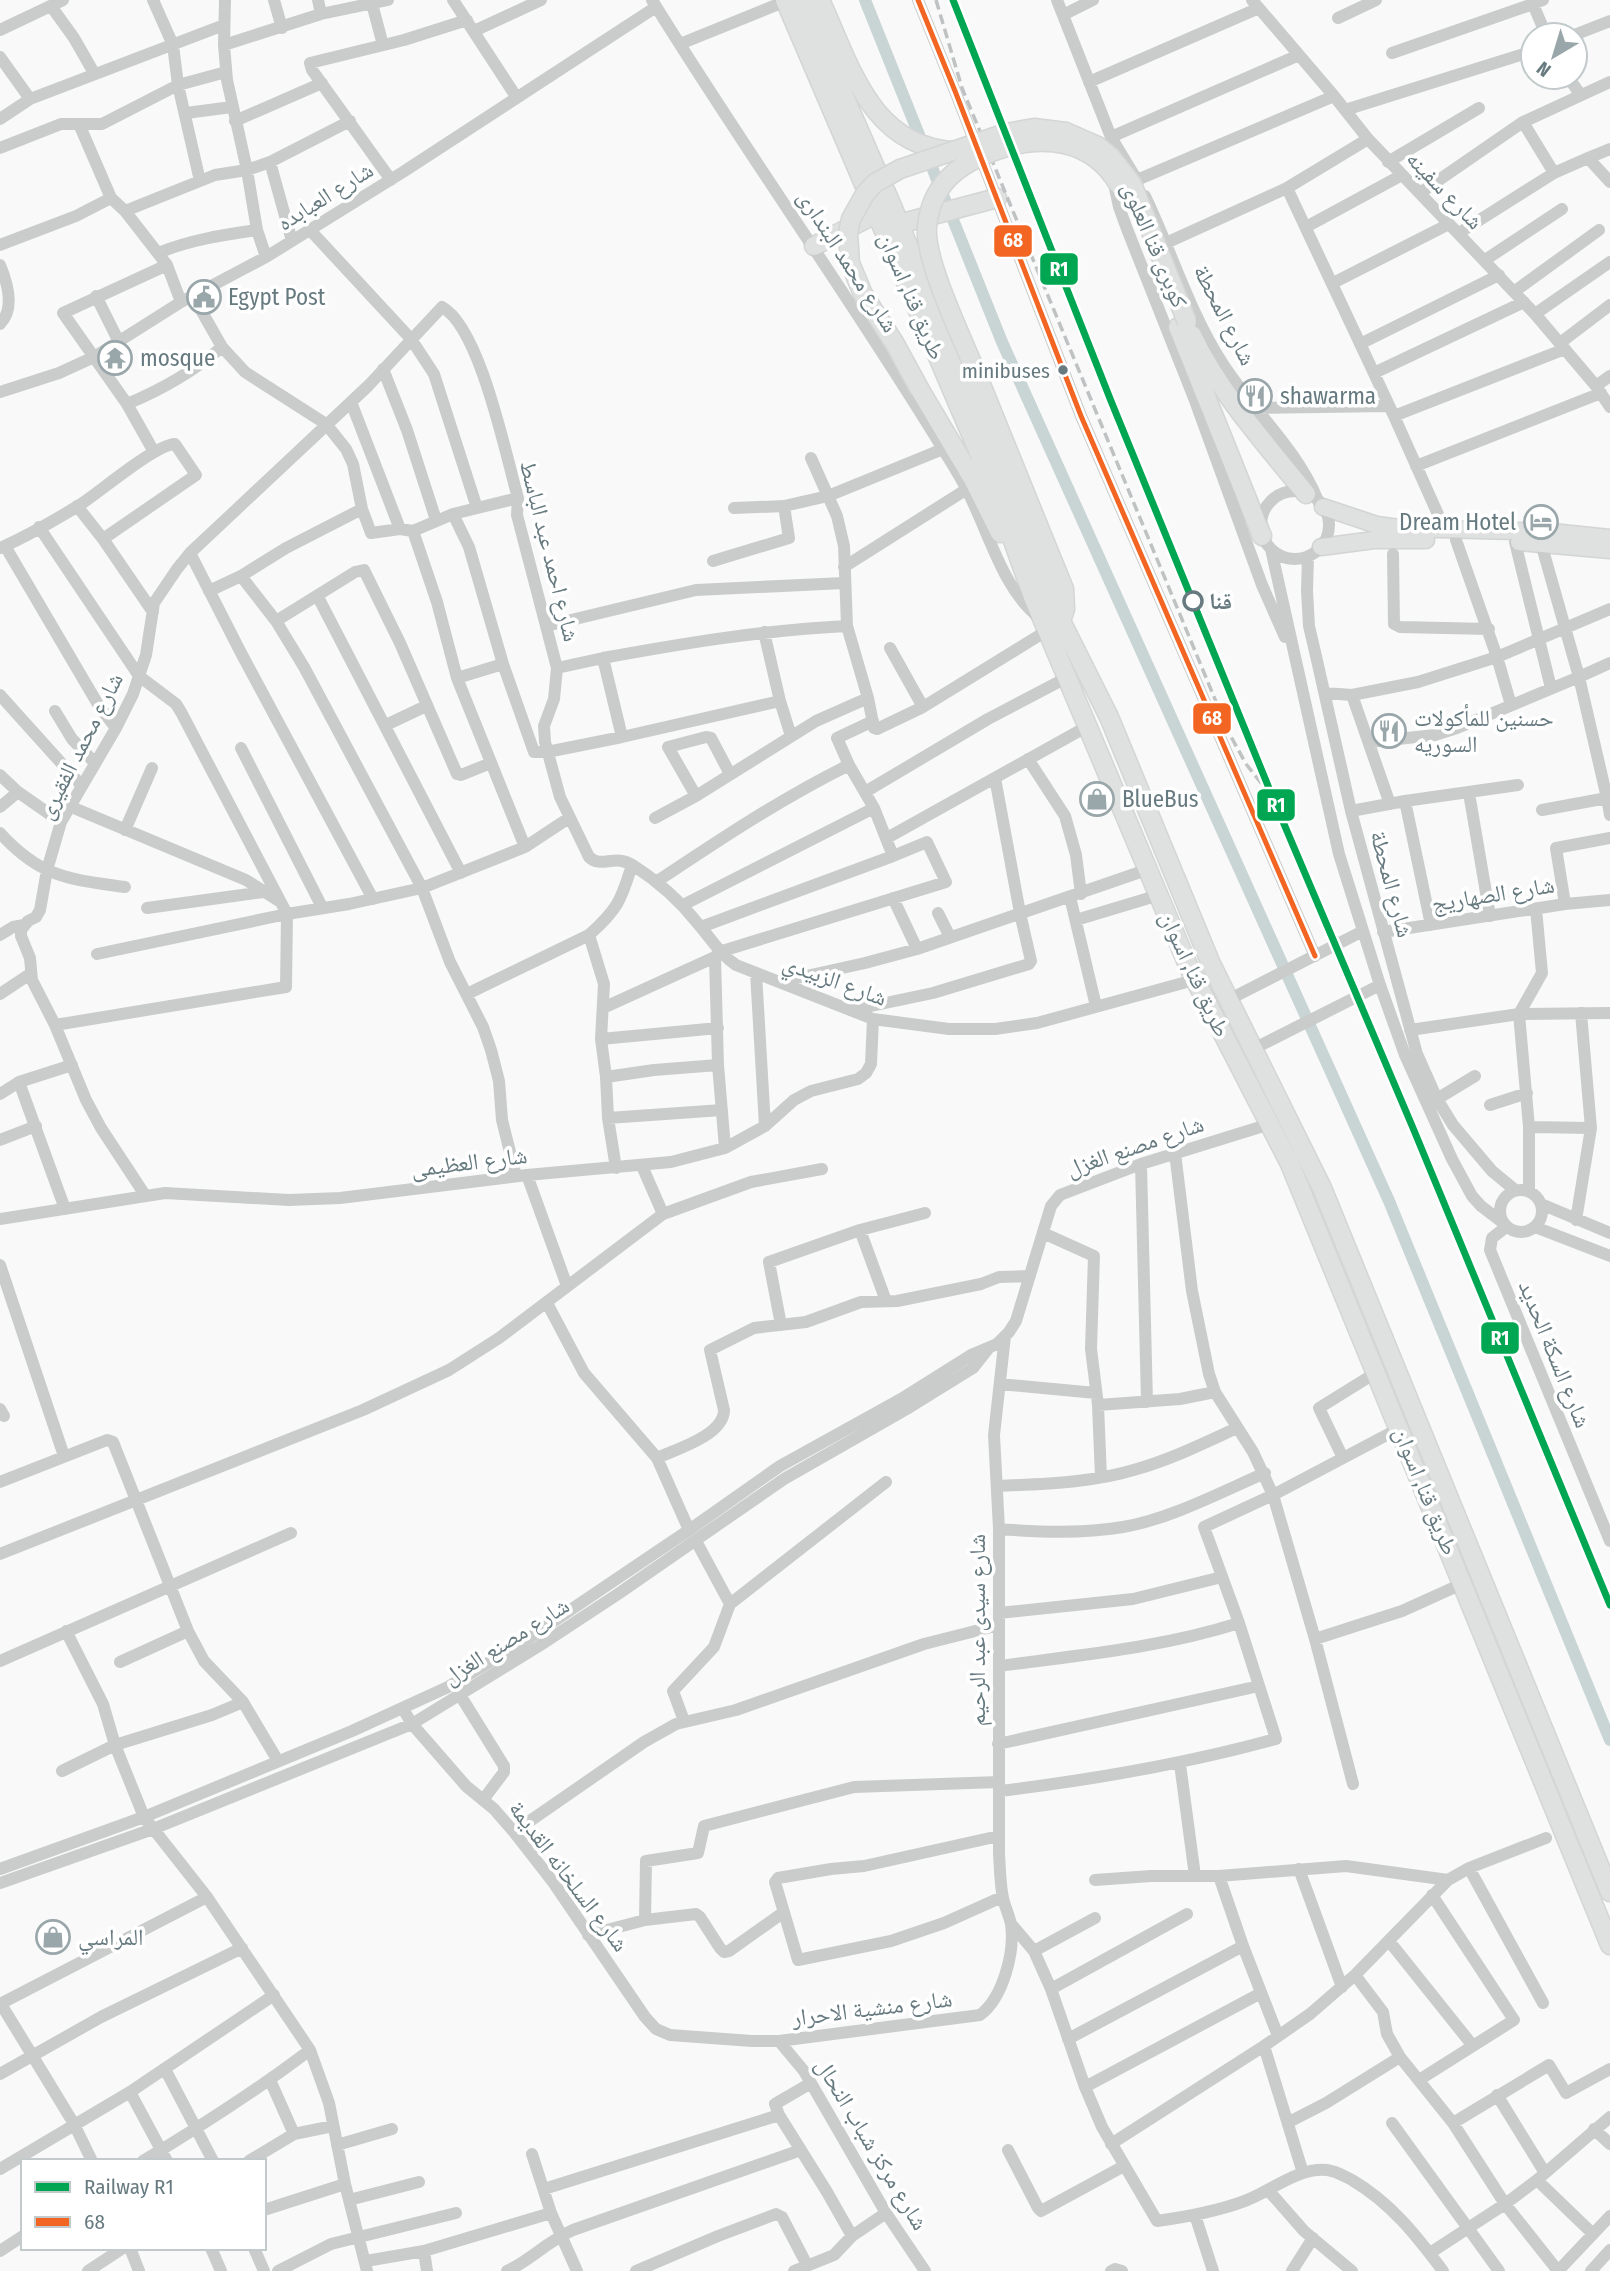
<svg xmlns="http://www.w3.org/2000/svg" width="1610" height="2271" viewBox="0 0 1610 2271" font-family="'Fira Sans Condensed','Noto Naskh Arabic',sans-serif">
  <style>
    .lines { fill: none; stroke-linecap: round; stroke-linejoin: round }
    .canal { stroke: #c9d5d5; stroke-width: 12 }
    .major-casing { stroke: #d3d4d5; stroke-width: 19 }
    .highway-casing { stroke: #d4d5d5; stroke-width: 21 }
    .minor { stroke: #cacccc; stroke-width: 12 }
    .major { stroke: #dfe0e0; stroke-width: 16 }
    .highway { stroke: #dfe0e0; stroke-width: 18 }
    .rail { stroke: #bfc2c3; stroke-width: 3.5; stroke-dasharray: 10 5; stroke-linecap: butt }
    .highway-bridge-casing { stroke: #d4d5d5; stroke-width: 21; stroke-linecap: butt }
    .highway-bridge { stroke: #dfe0e0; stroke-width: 18 }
    .bus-1-casing { stroke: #fff; stroke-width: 10 }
    .bus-1 { stroke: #f26522; stroke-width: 5 }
    .rail-1-casing { stroke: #fff; stroke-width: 12 }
    .rail-1 { stroke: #00a651; stroke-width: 7 }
    .bus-dot { fill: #667a80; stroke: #fff; stroke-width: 2.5 }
    .stop-dot { fill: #fff; stroke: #667a80; stroke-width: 3.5 }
    .labels { text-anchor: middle; stroke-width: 7; stroke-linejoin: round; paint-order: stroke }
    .bus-label { font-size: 21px; fill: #667a80; stroke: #fff; text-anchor: end }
    .street-label { font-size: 23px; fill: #667a80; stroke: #fff }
    .poi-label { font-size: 23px; fill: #667a80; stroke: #fff; text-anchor: start }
    .stop-label { font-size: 23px; font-weight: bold; fill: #667a80; stroke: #fff; text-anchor: start }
    .line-badge { stroke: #fff; stroke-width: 2.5 }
    .badge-label { font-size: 19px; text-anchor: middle; font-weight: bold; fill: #fff }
  </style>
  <rect width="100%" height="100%" fill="#f9f9f9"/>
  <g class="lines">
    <path class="canal" d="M865,0L1002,342L1389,1201L1610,1740"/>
    <g class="major-casing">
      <path id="major" d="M1323,507L1377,525L1399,528L1552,532L1610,538
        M1519,542L1610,550
        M1321,547L1374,540H1426"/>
    </g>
    <g class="highway-casing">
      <path id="highway" d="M785,0L995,490L1033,597L1190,970L1290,1164L1610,1945
        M802,0L892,206L1061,621L1109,717L1211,964L1322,1188L1610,1892
        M820,0C850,64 870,147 954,151
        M899,224L997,198
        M814,246L885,209
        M1178,327L1262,536
        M1192,335C1220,394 1266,444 1306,494
        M978,377L1064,589L1065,609L1061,621
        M920,390L974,481L1000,533"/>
    </g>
    <path class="minor" d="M153,0L173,45L178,85L200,181
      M225,0L224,45L227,80L247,170L257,230L266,257
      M274,0L282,28
      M318,0L321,14
      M371,0L383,45
      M453,0L517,98
      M652,0C746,152 850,297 943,449C951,462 960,476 967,490C988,530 1003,591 1040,618
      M918,0L955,91L1081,416L1315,956
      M1057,0L1111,137L1137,180
      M1252,0L1334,96L1368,139L1535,314L1596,386L1610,407
      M1543,0L1533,4L1546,35
      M51,6L74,38L94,73
      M1063,15L1093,0
      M1338,18L1376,0
      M0,30L63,0
      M474,31L541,0
      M1574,35L1610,21
      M680,44L786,1
      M224,45L321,14L388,0
      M1392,53L1533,4
      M0,57L30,99
      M1568,77L1580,94
      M1089,82L1259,8
      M1345,110L1533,51
      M186,113L232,107
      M0,119L30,99L224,25
      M235,121L322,83
      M1523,122L1554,173
      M79,124L111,198L125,211L167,265L181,302
      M1111,137L1299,55
      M1368,139L1287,188L1394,416L1445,530
      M0,148L61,124H102L178,85L226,72
      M1610,149L1588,158L1610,182
      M270,162L292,241
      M1388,162L1479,108
      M1113,179L1119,207L1127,229L1194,398L1262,585L1285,637
      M391,180L312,70L310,63L404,40L467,20
      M1137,180L1334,96
      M1420,193L1523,122L1610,82
      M1145,196C1171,250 1189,311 1221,361C1251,409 1297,448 1318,501
      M125,211L215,175L247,170L270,162L350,121
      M1306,227L1402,175
      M310,230L411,339L434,374L477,508
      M1459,233L1554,173L1588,158
      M1166,243L1287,188
      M0,245L76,216L111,198
      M158,253C190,240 222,235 257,230
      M1485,260L1562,209
      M0,265C8,284 15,309 0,324
      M1333,283L1449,224
      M1515,291L1599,230
      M96,296L119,342
      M193,296L222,347L245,372L326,424L346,449L353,464L362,509L371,533L400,529L413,531L453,514L518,498
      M1535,314L1610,262
      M1560,343L1610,305
      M1360,344L1499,275
      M383,369L407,430L436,520
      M1374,373L1524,302
      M1596,386L1610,376
      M0,392L59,373L94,357L181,302L266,257L403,172L656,7
      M351,402L400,529
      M127,404C163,389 193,372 222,347
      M1255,408L1389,406
      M1394,416L1565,349
      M943,449L828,496L837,516L844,546L847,626L868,698L874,728L877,729L923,707L1048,630
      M154,452L127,404L63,313L167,265
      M1416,466L1601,393
      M1261 525a34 34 0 1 1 68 0a34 34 0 1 1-68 0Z
      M77,506L103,539L153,612
      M734,508L784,506
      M453,514L469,547L503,664L534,752H547L622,737L780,701
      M39,527L139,676L176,704L181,712L287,914L286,987L55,1025
      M413,531L437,602L457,678L525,847
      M1456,540L1497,657L1610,609
      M1515,542L1551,688
      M1541,543L1579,677L1610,663
      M5,546L99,706L116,728
      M0,548C25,537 55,520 78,506C99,493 154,445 175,444L196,475L103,539
      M1271,549L1339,854L1380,985L1405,1055L1452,1159L1472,1196L1481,1206L1502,1222
      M190,553L240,651L373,899
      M1393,554L1394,624L1400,627L1489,629
      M1308,556L1307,591L1309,626L1316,656L1351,811L1417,1054L1437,1099L1453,1125L1492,1171L1515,1190
      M713,561L789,538L784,506L828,496L811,458
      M844,567L967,489
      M241,576L276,621L304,667L422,888L450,962L483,1027L491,1050L499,1081L502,1120L516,1176
      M209,591L241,576L286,548L362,509
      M318,597L461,873
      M276,621L355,572L364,570L400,643L457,774L461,775L491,763
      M546,626L696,590L844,583
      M764,632L780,701L791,736
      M890,648L923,707
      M557,668L603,658
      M457,678L503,664
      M1325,693L1352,695L1390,804
      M0,695L81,785
      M1352,695L1418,682L1497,657L1511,705
      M55,711L72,739L94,762
      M386,725L426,706
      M622,737L603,658C685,643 764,630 847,626
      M1370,742L1435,735L1457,728L1579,677L1607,798L1542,810
      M241,748L322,907
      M1028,759L1065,816L1076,855L1081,894
      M849,765L837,738L873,721
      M0,775L18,792L61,822
      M865,792L988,719L1068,677
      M1469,793L1490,916
      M696,796L668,747L706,737L711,738L730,774
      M1610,798H1607L1610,815
      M1405,801L1518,785
      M69,806L246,880L279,901
      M0,807L18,792
      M1351,811L1405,801L1431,925
      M655,818L696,796L816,721L868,698
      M125,830L152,768
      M0,833C41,878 69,879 125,887
      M887,838L1088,726
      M656,882C719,840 782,798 849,765L874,808L893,856L701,927
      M1070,897L1096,1006
      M893,898L917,949
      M1565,904L1556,848L1610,838
      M683,905L874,808
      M147,908L263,892
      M938,913L950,937
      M1076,920L1159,895
      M1383,932L1565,904L1610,900
      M0,935L13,927L24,925
      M589,935C617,910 621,901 632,865
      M97,954L287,914L349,904L422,888L525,847L569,818
      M715,957L718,1065L725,1148
      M756,973L765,1126
      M779,982L865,963L917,949L1149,869
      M0,994L30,974
      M467,994L589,935L604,984L601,1039L606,1077L608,1118L616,1168
      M1228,1000L1363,931
      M603,1008L715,957L719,952L946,882L927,842L893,856
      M852,1010L933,993L1029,964L1031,961L1020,913L995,778
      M1410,1030L1519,1014L1610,1013
      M601,1039L718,1028
      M1253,1049L1380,985
      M606,1077L654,1070L718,1065
      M19,1082L65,1209
      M0,1094L19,1082L72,1065
      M1437,1099L1475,1076
      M1490,1105L1527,1093
      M608,1118L722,1110
      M1529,1127L1591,1128
      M0,1140L36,1126
      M1175,1153L1192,1291L1209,1374L1215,1392L1253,1452L1273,1495L1315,1639L1353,1784
      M1141,1164L1147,1402
      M642,1166L663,1214
      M527,1175L567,1286
      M1500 1211a21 21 0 1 1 42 0a21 21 0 1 1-42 0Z
      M1529,1192V1127L1519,1014L1542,973L1536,909
      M145,1195L101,1128L86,1100L55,1025L32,980L30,958L21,936V930L28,921L36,917L40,910L47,870L61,822L116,728L133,694L146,655L154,603L177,569L190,553L368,386L442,307C480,327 506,456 518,498L517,515L557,668L554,699L544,726L545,742L560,797L589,857C602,869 615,853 634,866C659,882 681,902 699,925C712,940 720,954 736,965L873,1019L949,1029H995L1037,1023L1194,980
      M1541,1204L1610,1233
      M0,1219L165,1193L289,1200L340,1198L527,1175L671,1162L725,1148L765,1126L794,1100L811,1091L858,1079L866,1073L871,1064L873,1019
      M1576,1220L1591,1128L1581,1013
      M1506,1227L1492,1238L1490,1250L1610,1541
      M1535,1227L1610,1256
      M860,1230L886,1301
      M1043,1233L1094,1256L1091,1349L1098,1405L1101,1477
      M0,1265L64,1456
      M547,1303L584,1373L657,1458L689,1530
      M781,1325L769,1262L860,1230L925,1213
      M1000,1384L1096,1393
      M1098,1405L1180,1399L1215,1392
      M0,1409L4,1416
      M1342,1456L1319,1408L1377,1372
      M657,1458C677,1449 724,1435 724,1410L710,1350L754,1328L806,1322L861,1302L897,1301L981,1284L999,1277L1030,1276
      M0,1482L107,1440L113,1442L188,1631L204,1661L243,1702L278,1761
      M997,1486C1044,1484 1092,1483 1137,1469C1172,1459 1204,1443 1237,1428
      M999,1529C1040,1532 1081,1534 1123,1527C1170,1519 1221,1492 1265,1473
      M696,1541L730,1604
      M0,1554L363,1410L449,1370L499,1338L663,1214L751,1182L822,1169
      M999,1613L1133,1599L1222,1577
      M1315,1639L1402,1611L1464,1583
      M0,1661L291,1533
      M120,1662L188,1631
      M999,1666C1080,1655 1160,1648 1239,1623
      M460,1695L504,1766V1772L483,1800
      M403,1709L412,1724L466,1786L494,1809L514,1832L553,1882L645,2017L656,2029L670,2035L752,2041H779L980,2015C1003,1998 1015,1952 1011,1924C1009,1915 1005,1907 1003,1898C1000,1884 1000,1868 999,1854V1529L994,1435L1005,1336
      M684,1721L673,1691L714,1647L730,1604L886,1482
      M998,1744L1259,1686
      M1180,1764L1195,1876
      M62,1771L115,1745L212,1715L243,1702
      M999,1791C1092,1780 1185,1764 1276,1739L1239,1623L1204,1527L1273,1495L1400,1428
      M514,1832L644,1742L676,1724L736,1710L924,1644L999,1625
      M999,1836L864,1866L831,1869L778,1878L775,1882L798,1960L891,1941L944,1923L1002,1897
      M1469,1868L1543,2003
      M0,1869L144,1817L352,1731L448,1687L523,1642L689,1530L780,1466L901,1399L971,1355L997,1344L1009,1332L1016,1321L1051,1206L1060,1195L1141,1164L1270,1124
      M1299,1869L1342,1987
      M1219,1876L1243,1946L1278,2036
      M1095,1880L1151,1876H1219L1346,1866L1448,1880
      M0,1883L153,1829L412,1724L539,1646L618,1594L784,1479L910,1407L973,1368L988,1349
      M207,1897L310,2050L329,2103L345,2184L367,2271
      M1187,1914L1051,1989L1085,2087L1102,2127L1157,2221C1186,2217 1214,2212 1242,2202C1269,2193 1297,2167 1327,2170C1336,2171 1344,2176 1352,2180C1391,2203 1416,2235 1443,2271
      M645,1920L646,1861L698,1853L704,1826L854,1787L999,1782
      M1011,1924L1034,1951L1051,1989
      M588,1935L645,1920L696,1914L700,1917L720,1948L724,1952L729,1951L784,1912
      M1389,1941L1473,2046
      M1034,1951L1095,1918
      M1355,1975L1383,2012L1387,2034L1400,2057L1453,2123L1505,2204L1558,2271
      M0,2004L207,1897L144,1817L115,1745L103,1704L66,1631
      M1,2004L74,2124L92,2161
      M1068,2039L1243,1946
      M779,2041L804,2071L886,2213L925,2271
      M1264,2046L1303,2173
      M165,2069L213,2161
      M0,2074L101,2017L242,1948
      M270,2080L294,2134
      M1419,2080L1514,2020L1432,1895
      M811,2083L775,2104L779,2115L827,2192L852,2236
      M1085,2087L1261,1993
      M130,2092L167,2161
      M1497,2095L1545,2173
      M1289,2122L1326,2103L1400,2057
      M1392,2123L1499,2271
      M1453,2123L1549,2065L1566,2093L1610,2069
      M1594,2129L1610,2144
      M1111,2144L1264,2046L1310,2014L1355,1975L1448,1880L1469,1868L1546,1838
      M337,2145L392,2129
      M1008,2150L1038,2208L1041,2211L1124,2166
      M532,2154L551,2213L577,2271
      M143,2161C201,2126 256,2091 310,2050
      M249,2161L294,2134L333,2126
      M0,2169L130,2092L274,1995
      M1537,2180L1593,2234
      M544,2189L779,2115
      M1268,2190L1304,2231L1352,2271
      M349,2200L419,2182
      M264,2210L345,2184
      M1195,2215L1213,2271
      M130,2248L139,2271
      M211,2248L221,2271
      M254,2248L264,2271
      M0,2251L23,2236
      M424,2251L427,2271
      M1430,2253L1505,2204L1537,2180L1610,2117
      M366,2261L424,2251L551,2213
      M88,2271L123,2248
      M278,2271L331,2244L456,2213
      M507,2271C531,2260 546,2242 573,2230L801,2150
      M636,2271L718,2236L776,2214L782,2217L807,2265
      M794,2271L834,2255L852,2236L886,2213
      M1111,2271L1115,2269L1122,2271
      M1292,2271L1313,2238
      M1558,2271L1610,2216
      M1591,2271L1610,2250"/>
    <use href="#major" class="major"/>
    <use href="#highway" class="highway"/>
    <path class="rail" d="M936,0L962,88L1229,733L1246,764L1273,798"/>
    <g class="highway-bridge-casing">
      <path id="highway-bridge" d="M978,377C964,342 924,261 927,227C931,183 960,163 997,150C1043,134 1092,139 1119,185
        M920,390L895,344L863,294L850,263L848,233L851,219L865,194L875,183L900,169L1006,133L1034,128L1066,132L1098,146L1111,157L1132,184L1187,322"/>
    </g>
    <use href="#highway-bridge" class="highway-bridge"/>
    <g class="bus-1-casing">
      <path id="bus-1" d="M918,0L955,91L1081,416L1315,956"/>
    </g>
    <use href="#bus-1" class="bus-1"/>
    <g class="rail-1-casing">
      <path id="rail-1" d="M953,0L1111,401L1273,798L1413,1128L1610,1605"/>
    </g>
    <use href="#rail-1" class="rail-1"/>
  </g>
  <defs>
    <g id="civic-ring" transform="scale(1.75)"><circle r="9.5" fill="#fff" stroke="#99a6aa" stroke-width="1.5"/><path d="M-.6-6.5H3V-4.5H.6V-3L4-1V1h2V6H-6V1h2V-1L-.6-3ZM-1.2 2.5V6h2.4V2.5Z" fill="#99a6aa"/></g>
    <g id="temple-ring" transform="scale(1.75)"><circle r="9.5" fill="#fff" stroke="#99a6aa" stroke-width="1.5"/><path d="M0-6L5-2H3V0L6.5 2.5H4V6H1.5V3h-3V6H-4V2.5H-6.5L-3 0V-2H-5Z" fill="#99a6aa"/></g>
    <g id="restaurant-ring" transform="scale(1.75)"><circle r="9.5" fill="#fff" stroke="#99a6aa" stroke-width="1.5"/><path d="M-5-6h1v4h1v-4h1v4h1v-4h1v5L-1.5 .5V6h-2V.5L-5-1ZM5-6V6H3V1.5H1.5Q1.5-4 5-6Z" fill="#99a6aa"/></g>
    <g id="hotel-ring" transform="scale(1.75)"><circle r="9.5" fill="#fff" stroke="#99a6aa" stroke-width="1.5"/><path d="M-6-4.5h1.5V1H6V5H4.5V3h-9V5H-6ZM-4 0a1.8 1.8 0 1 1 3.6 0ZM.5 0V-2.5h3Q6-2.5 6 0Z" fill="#99a6aa"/></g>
    <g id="shop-ring" transform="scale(1.75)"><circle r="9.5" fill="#fff" stroke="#99a6aa" stroke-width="1.5"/><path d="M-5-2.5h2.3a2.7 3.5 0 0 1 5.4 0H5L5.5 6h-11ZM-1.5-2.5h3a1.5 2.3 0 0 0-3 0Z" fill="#99a6aa"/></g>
  </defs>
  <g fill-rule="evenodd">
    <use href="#civic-ring" x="204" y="297"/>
    <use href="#temple-ring" x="115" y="358"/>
    <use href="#restaurant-ring" x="1255" y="396"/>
    <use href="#hotel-ring" x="1541" y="522"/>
    <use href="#restaurant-ring" x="1389" y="731"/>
    <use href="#shop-ring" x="1097" y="799"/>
    <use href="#shop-ring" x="53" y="1937"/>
  </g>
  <circle class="bus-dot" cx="1063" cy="370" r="6"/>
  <circle class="stop-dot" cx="1193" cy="601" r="9"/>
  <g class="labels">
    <g class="bus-label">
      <text x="1050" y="378">minibuses</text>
    </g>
    <g class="street-label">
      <text transform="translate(1445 190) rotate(46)" y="8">شارع سفينه</text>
      <text transform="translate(325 196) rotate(-32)" y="8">شارع العبابده</text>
      <text transform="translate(1155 245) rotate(67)" y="8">كوبرى قنا العلوى</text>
      <text transform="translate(848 261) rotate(57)" y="8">شارع محمد البندارى</text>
      <text transform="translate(912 296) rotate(67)" y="8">طريق قنا, اسوان</text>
      <text transform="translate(1225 315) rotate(63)" y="8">شارع المحطة</text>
      <text transform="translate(550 551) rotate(76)" y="8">شارع احمد عبد الباسط</text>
      <text transform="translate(80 746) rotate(-63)" y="8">شارع محمد الفقيرى</text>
      <text transform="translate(1392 884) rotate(75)" y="8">شارع المحطة</text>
      <text transform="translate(1493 894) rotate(-9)" y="8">شارع الصهاريج</text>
      <text transform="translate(1195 974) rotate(65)" y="8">طريق قنا, اسوان</text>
      <text transform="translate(835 980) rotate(20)" y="8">شارع الزبيدي</text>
      <text transform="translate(1135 1146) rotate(-19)" y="8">شارع مصنع الغزل</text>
      <text transform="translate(469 1162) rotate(-7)" y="8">شارع العظيمى</text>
      <text transform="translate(1555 1354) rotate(68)" y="8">شارع السكة الحديد</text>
      <text transform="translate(1426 1491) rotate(68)" y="8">طريق قنا, اسوان</text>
      <text transform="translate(977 1630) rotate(-90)" y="8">شارع سيدى عبد الرحيم</text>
      <text transform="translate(506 1641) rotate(-32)" y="8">شارع مصنع الغزل</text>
      <text transform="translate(569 1876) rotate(53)" y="8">شارع السلخانه القديمة</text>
      <text transform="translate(872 2008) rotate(-7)" y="8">شارع منشية الاحرار</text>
      <text transform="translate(872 2144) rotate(59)" y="8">شارع مركز شباب النحال</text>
    </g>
    <g class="poi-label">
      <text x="228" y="305">Egypt Post</text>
      <text x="140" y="366">mosque</text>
      <text x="1280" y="404">shawarma</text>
      <text x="1516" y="530" text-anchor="end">Dream Hotel</text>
      <text x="1414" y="726">حسنين للمأكولات<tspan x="1414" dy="26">السوريه</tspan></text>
      <text x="1122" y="807">BlueBus</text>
      <text x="78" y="1945">المراسي</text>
    </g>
    <g class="stop-label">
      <text x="1209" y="609">قنا</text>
    </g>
  </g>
  <g class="line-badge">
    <rect x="993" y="224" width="40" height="34" rx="7" fill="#f26522"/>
    <rect x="1039" y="252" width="40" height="34" rx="7" fill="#00a651"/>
    <rect x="1192" y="702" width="40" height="33" rx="7" fill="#f26522"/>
    <rect x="1256" y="788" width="40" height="34" rx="7" fill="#00a651"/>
    <rect x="1480" y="1321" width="40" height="34" rx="7" fill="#00a651"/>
  </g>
  <g class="badge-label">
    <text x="1013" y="247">68</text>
    <text x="1059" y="276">R1</text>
    <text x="1212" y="725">68</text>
    <text x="1276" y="812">R1</text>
    <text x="1500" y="1345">R1</text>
  </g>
  <rect x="21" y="2159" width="245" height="91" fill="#ffffff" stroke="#c2cacc" stroke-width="2"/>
  <rect x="35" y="2182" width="35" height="10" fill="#00a651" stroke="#c2cacc" stroke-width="2"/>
  <text x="84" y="2194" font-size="21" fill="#667a80">Railway R1</text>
  <rect x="35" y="2217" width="35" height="10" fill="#f26522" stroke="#c2cacc" stroke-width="2"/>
  <text x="84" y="2229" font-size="21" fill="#667a80">68</text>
  <g transform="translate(1554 56) rotate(218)"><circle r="33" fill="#ffffff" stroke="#c2cacc" stroke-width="2"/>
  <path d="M0-5L12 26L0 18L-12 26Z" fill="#99a6aa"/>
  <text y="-10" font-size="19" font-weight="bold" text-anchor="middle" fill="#667a80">N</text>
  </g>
</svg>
